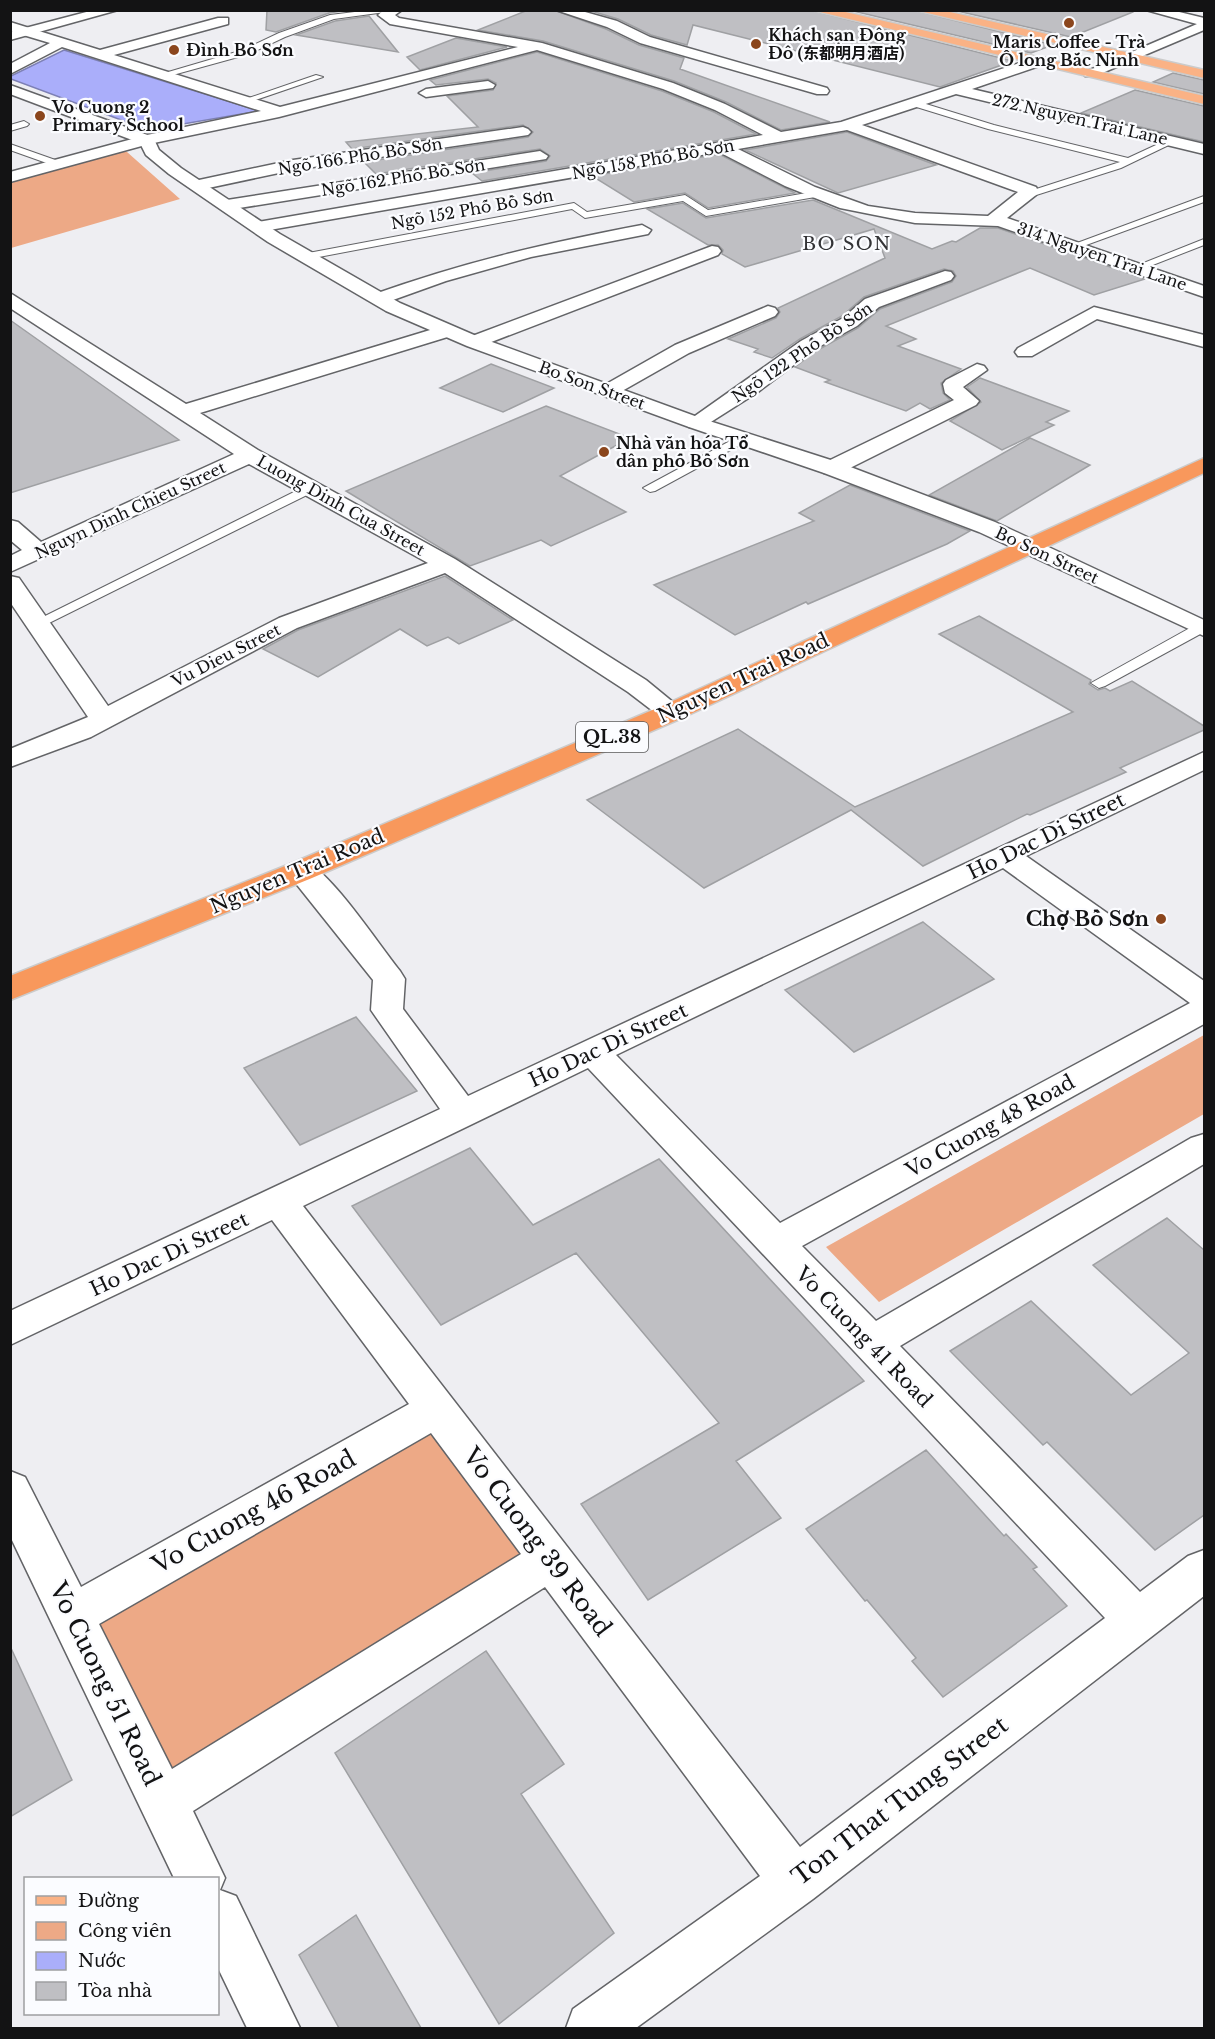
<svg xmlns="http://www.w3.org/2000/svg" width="1215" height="2039" viewBox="0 0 1215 2039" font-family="'Libre Baskerville','Noto Sans SC',serif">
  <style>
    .green { fill: #eda986 }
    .water { fill: #aaaefa; stroke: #7d80b5; stroke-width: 1.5 }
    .building { fill: #bfbfc3; stroke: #9fa0a3; stroke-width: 1.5 }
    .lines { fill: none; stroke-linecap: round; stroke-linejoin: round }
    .service-casing { stroke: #636467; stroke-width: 2 }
    .minor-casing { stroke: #636467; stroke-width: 3 }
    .tertiary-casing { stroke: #636467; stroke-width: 3 }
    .primary-casing { stroke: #cbcbcb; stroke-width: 3 }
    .trunk-casing { stroke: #cbcbcb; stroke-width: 3 }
    .service { fill: #fff; fill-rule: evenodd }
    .minor { fill: #fff; fill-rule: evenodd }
    .tertiary { fill: #fff; fill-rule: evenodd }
    .primary { fill: #fab285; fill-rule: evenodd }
    .trunk { fill: #f8985c; fill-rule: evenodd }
    .poi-dot { fill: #8b461d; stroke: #fbfcff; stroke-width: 2 }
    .labels { text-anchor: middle; stroke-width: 4.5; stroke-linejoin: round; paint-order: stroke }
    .far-poi-label { font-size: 16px; font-weight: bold; fill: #131314; stroke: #fbfcff; text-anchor: start }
    .far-street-label { font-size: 16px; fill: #131314; stroke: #fbfcff }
    .far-quarter-label { font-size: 18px; letter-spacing: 1.5px; fill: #333336; stroke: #fbfcff }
    .shield { fill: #fbfcff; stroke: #59595a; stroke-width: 1.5 }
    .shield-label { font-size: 18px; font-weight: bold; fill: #131314 }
    .street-label { font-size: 20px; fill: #131314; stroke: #fbfcff }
    .poi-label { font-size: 20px; font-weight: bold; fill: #131314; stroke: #fbfcff; text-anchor: end }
    .near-street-label { font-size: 24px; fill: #131314; stroke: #fbfcff }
  </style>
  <rect width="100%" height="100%" fill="#eeeef2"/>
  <path class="green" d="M119,151L127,152L180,199L11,248V183Z
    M1204,1035V1114L879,1302L826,1247Z
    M433,1424L534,1564L169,1792L80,1617Z"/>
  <path class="water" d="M64,50L259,111L148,130L11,79V76Z"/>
  <path class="building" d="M267,10H348L329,13L276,32L266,30Z
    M528,10H554L606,29L639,45L684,58L680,69L830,122L781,130L726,102L674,81L543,41L478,30Z
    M588,10H810L1013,61L940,87L693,25L687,45L651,35L618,19Z
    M849,10H913L1053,45L1031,53Z
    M953,10H1133V12L1071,37Z
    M369,16L398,52L296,35L335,21Z
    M456,38L507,47L420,70L407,57Z
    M537,52L662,91L714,112L756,134L482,181L472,173L546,161L550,156L540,149L376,174L364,162L528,137L533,132L523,125L352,149L346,142L478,127L447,96L493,90L496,83L488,79L436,85L430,80Z
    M1173,73L1204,80V94L1153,82Z
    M1135,90L1204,106V142L1081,113Z
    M847,132L936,165L838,193L745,150Z
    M719,154L795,193L708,208L685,193L634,202L592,176Z
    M813,200L932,249L952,241L956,242L980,228H998L1145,279L1094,295L1030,268L886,326L916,339L898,346L961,369L941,383L943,393L950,400L930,409L920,403L906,411L825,382L830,380L795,367L816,351L858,328L880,309L952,282L956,276L953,271L944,269L864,297L842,316L800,339L772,358L754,352L758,349L728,339L776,318L780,312L778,308L885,258L874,229L745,267L722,254L723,250L718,245H708L647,209L683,203L706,218Z
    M10,320L130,405L179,440L10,493Z
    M491,364L554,388L503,412L440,388Z
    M980,378L1069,411L1046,422L1054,425L1002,450L950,421L981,402L967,387Z
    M546,406L630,438L560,476L626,512L551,546L541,540L470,566L346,491Z
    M1030,438L1090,465L997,521L929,495Z
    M850,485L970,531L947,544L808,604L806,602L735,635L654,585L814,521L799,513Z
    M445,576L513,620L459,644L448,637L427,646L400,629L318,677L263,649L298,630Z
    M979,616L1091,680L1089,684L1098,690L1105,688L1110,691L1132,681L1204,726V730L1120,768L1126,772L1030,815L1027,814L923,866L851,810L704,888L587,800L738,729L855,807L1073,712L939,634Z
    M923,922L994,979L854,1052L785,990Z
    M356,1017L417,1091L300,1145L244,1068Z
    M470,1148L533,1225L659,1159L864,1381L736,1461L781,1518L648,1600L581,1504L719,1423L576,1253L441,1325L352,1206Z
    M1167,1218L1204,1250V1515L1155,1550L1047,1442L1043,1445L950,1351L1031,1301L1131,1395L1189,1353L1093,1265Z
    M926,1450L1004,1536L1006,1534L1037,1567L1033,1569L1067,1606L943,1697L912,1661L916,1658L867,1600L865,1601L806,1529Z
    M10,1646L72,1780L10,1817Z
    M486,1651L564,1764L521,1794L614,1933L499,2024L335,1753Z
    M356,1915L421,2028H339L299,1955Z"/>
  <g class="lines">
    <g class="service-casing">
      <path id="service" d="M371,10H400L334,19L285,37L249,54L162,78L158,75L243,50L279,33L330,15Z
        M316,75L323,77L247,103L240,101Z
        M913,100L994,125L1128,158L1169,139L1177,141L1121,168L1030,197L1025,194L1027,192L1120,162L988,129L910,105L909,103Z
        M24,121L29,124L27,126L10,131V125Z
        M10,144L61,162L63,164L55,166L10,150Z
        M818,191L823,194L821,196L706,216L683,201L585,218L572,209L303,260L298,257L303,254L574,203L587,212L685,195L708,210Z
        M1204,196V202L1078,248L1069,246Z
        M1204,239V245L1140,270L1131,268Z
        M743,434L747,435V441L655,491L650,492L643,488Z
        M310,484L317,488L315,491L43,626H33L31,623Z
        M1204,623V632L1105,686L1099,688L1091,683L1197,624Z"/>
    </g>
    <g class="minor-casing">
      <path id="minor" d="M384,10H402L395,15L399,18L542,43L673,83L725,104L781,132L841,122L1035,58H1045V64L972,89L1204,144V154L956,94L862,125L1036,187L1038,191L1036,195L1007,218L1204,286V297L998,226L915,223L840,208L785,186L719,152L258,232L249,227L258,222L763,135L715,110L663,89L537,50L279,117L149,144L10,182V172L147,135L261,111L62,47L10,74V64L50,43L10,31V22L100,50L218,18H228V24L114,55L280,107L518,47L390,24L378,15ZM847,130L1018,192L988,216L915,213L868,206L815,187L738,149Z
        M556,10H578L617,21L650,37L827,88L829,91L827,94H817L640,43L607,27Z
        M1146,10H1171L1204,18V26Z
        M488,81L495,85L493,88L426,97L419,93L426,89Z
        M523,127L528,129L531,132L528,135L293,170L199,190L191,185L199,180L293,160Z
        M540,151L548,156L546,159L227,210L219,205L227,200Z
        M642,225L651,230L648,234L531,257L446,281L379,305L370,299L372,295C464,262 547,243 642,225Z
        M712,246L718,247L721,251L718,255L481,346L474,348L464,342L467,338Z
        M945,271L951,272L954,276L951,280L879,307L857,326L815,349L758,392L703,427H689L685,423L801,341L843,318L865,299Z
        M10,293L186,404L440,327H454L457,331L454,335L200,413L258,450L455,559L646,680L685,712L682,718L672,720L662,718L628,692L445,573L297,628L91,737L10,767V749L88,717L10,602V576L19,578L108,706L279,618L428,563L249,464L10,572V556L22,550L10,540V520L18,522L41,542L234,454L10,308Z
        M768,306L775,308L778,312L775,316L689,353L615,395H601L598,391L601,387L675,345Z
        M1094,307L1204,335V347L1097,319L1032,356H1018L1015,352L1018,348Z
        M977,364L984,366L987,370L963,387L979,401L976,405L840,473H824L821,468L824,463L954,400L945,393L943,384L946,380Z
        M1204,752V770L1026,856L1204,981V1024L802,1246L876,1321L1191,1138L1204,1134V1164L900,1346L1140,1592L1188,1556L1204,1550V1596L813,1899L636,2028H566L573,2009L760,1876L545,1587L193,1811L225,1878L220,1890L236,1896L300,2028H247L218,1968V1878H174L10,1536V1471L25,1477L81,1587L409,1404L272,1220L10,1345V1311L440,1109L371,1010L373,980L286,871L290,864C298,862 306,860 313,866C341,887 377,942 400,971L405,979L403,1009L468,1096ZM1003,868L1190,1003L780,1223L616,1055ZM588,1068L1105,1618L800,1847L303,1206ZM431,1433L521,1554L172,1769L99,1624Z"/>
    </g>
    <g class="tertiary-casing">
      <path id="tertiary" d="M94,10H118L10,40V32Z
        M1204,21V30L1095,76H1085L1083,73Z
        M10,85L153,137L159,150L181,168L280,234L400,303L481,338L703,419L840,463L995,522L1204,620V636L979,532L824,473L689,427L467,346L386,311L268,242L169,174L146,155L140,143L10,94Z"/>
    </g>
    <g class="primary-casing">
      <path id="primary" d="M812,10H837L1204,96V104Z
        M915,10H941L1204,70V78Z"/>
    </g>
    <g class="trunk-casing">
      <path id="trunk" d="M1204,458V473L682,718L312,878L10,1000V976L290,864L662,706Z"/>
    </g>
    <use href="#service" class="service"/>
    <use href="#minor" class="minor"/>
    <use href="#tertiary" class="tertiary"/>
    <use href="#primary" class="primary"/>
    <use href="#trunk" class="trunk"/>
  </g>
  <g class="poi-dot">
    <circle cx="1069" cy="23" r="6"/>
    <circle cx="756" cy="44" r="6"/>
    <circle cx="174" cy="50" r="6"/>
    <circle cx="40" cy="116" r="6"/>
    <circle cx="604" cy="452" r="6"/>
    <circle cx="1161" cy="919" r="6"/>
  </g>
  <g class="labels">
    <g class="far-poi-label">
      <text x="768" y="41">Khách sạn Đông<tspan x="768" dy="18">Đô (东都明月酒店)</tspan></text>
      <text x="1069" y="48" text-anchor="middle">Maris Coffee - Trà<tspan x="1069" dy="18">Ô long Bắc Ninh</tspan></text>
      <text x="186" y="56">Đình Bồ Sơn</text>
      <text x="52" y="113">Vo Cuong 2<tspan x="52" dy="18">Primary School</tspan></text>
      <text x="616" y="449">Nhà văn hóa Tổ<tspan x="616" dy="18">dân phố Bồ Sơn</tspan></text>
    </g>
    <g class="far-street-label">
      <text transform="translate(1080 119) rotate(13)" y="6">272 Nguyen Trai Lane</text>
      <text transform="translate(360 156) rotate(-9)" y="6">Ngõ 166 Phố Bồ Sơn</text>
      <text transform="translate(653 159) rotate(-10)" y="6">Ngõ 158 Phố Bồ Sơn</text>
      <text transform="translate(403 177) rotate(-9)" y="6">Ngõ 162 Phố Bồ Sơn</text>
      <text transform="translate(472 209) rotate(-10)" y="6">Ngõ 152 Phố Bồ Sơn</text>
      <text transform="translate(1102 256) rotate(19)" y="6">314 Nguyen Trai Lane</text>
      <text transform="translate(802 352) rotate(-34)" y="6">Ngõ 122 Phố Bồ Sơn</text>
      <text transform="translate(592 385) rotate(20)" y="6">Bo Son Street</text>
      <text transform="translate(341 505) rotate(29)" y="6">Luong Dinh Cua Street</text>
      <text transform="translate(130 510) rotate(-25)" y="6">Nguyn Dinh Chieu Street</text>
      <text transform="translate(1047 555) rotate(25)" y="6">Bo Son Street</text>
      <text transform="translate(226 655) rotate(-27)" y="6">Vu Dieu Street</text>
    </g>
    <g class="far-quarter-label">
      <text x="847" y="250">BO SON</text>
    </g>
    <rect class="shield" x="576" y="722" width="72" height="30" rx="4.5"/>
    <g class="shield-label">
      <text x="612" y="743">QL.38</text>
    </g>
    <g class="street-label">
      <text transform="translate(743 678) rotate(-25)" y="7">Nguyen Trai Road</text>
      <text transform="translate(1046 836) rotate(-26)" y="7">Ho Dac Di Street</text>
      <text transform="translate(297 871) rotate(-23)" y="7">Nguyen Trai Road</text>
      <text transform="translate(608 1045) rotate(-25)" y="7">Ho Dac Di Street</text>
      <text transform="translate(990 1126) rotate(-29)" y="7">Vo Cuong 48 Road</text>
      <text transform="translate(169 1254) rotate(-25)" y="7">Ho Dac Di Street</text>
      <text transform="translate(864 1337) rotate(46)" y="7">Vo Cuong 41 Road</text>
    </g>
    <g class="poi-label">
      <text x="1149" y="926">Chợ Bồ Sơn</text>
    </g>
    <g class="near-street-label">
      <text transform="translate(254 1512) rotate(-29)" y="8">Vo Cuong 46 Road</text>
      <text transform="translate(537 1542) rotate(53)" y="8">Vo Cuong 39 Road</text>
      <text transform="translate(105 1684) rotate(64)" y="8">Vo Cuong 51 Road</text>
      <text transform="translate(900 1801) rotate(-37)" y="8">Ton That Tung Street</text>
    </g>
  </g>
  <rect width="1215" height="2039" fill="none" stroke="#131314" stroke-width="24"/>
  <rect x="24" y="1877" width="195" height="138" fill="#fbfcff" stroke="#9e9fa1" stroke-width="1.5"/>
  <rect x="36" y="1896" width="30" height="9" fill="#fab285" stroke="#9e9fa1" stroke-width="1.5"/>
  <text x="78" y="1907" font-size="18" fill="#131314">Đường</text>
  <rect x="36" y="1922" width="30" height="18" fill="#eda986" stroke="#9e9fa1" stroke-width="1.5"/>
  <text x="78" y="1937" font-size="18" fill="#131314">Công viên</text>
  <rect x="36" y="1952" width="30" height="18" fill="#aaaefa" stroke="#9e9fa1" stroke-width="1.5"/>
  <text x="78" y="1967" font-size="18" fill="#131314">Nước</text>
  <rect x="36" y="1982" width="30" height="18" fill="#bfbfc3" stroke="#9e9fa1" stroke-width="1.5"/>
  <text x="78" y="1997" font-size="18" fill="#131314">Tòa nhà</text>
</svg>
